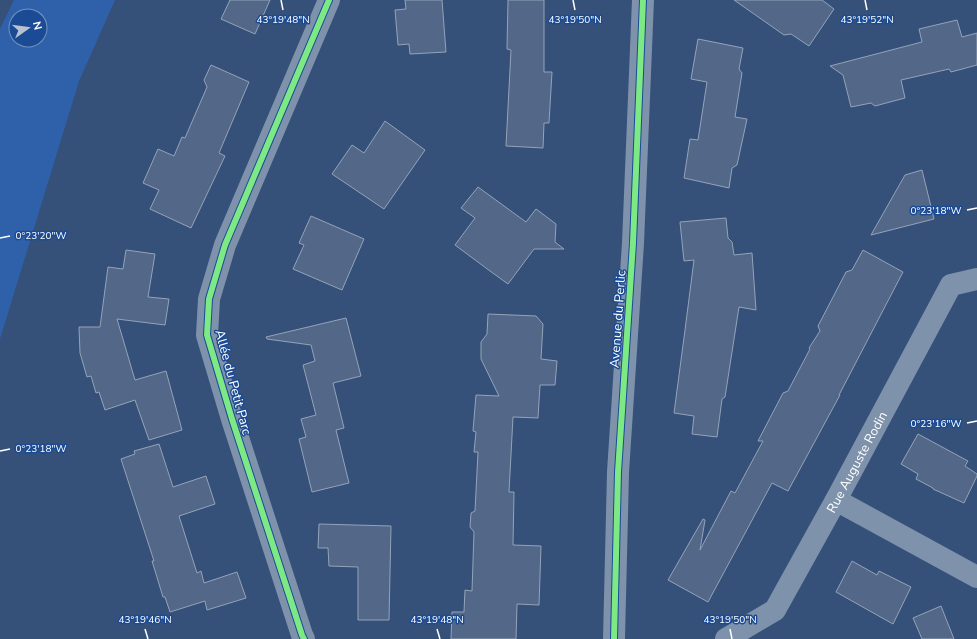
<svg xmlns="http://www.w3.org/2000/svg" width="977" height="639" viewBox="0 0 977 639" font-family="'Nunito Sans',sans-serif">
  <style>
    .green { fill: #2f61aa; fill-rule: evenodd }
    .building { fill: #536888; stroke: #94a3b9 }
    .lines { fill: none; stroke-linecap: round; stroke-linejoin: round }
    .minor { stroke: #7f92ab; stroke-width: 22 }
    .cycleway-casing { stroke: #1b4b94; stroke-width: 8 }
    .cycleway { stroke: #7ce984; stroke-width: 6 }
    .ticks { fill: none; stroke: #fff; stroke-width: 1.5 }
    .labels { text-anchor: middle; stroke-width: 3; stroke-linejoin: round; paint-order: stroke }
    .street-label { font-size: 13px; fill: #fff; stroke: #1b4b94 }
    .ticks-label { font-size: 10px; text-anchor: middle; fill: #fff; stroke: #1b4b94; stroke-width: 3; stroke-linejoin: round; paint-order: stroke }
  </style>
  <rect width="100%" height="100%" fill="#365179"/>
  <path class="green" d="M14,0H115L79,81L0,339V29ZM16,16H40V40H16Z"/>
  <path class="building" d="M230,0H270L255,34L221,19Z
    M405,0H442L446,52L410,54L409,44L398,45L395,10L406,9Z
    M508,0H544V72H552L549,123H544L543,148L506,146L511,50L507,49Z
    M734,0H822L834,9L809,46L791,34L784,35Z
    M957,20L962,37L977,33V65L951,72L949,69L901,80L905,98L875,106L871,103L851,107L843,75L830,66L922,42L919,29Z
    M698,39L743,48L739,69L742,73L735,117L747,119L737,165L732,168L729,188L684,178L690,139L698,140L707,82L691,79Z
    M211,65L249,82L219,153L225,156L191,228L150,209L159,190L143,183L158,149L174,156L182,137L185,138L207,87L204,80Z
    M385,121L425,150L384,209L332,174L352,145L364,153Z
    M922,170L934,219L871,235L905,175Z
    M478,187L526,222L536,209L556,224L555,242L564,249H534L508,284L490,271L455,245L475,218L461,208Z
    M311,216L364,239L342,290L293,269L304,245L299,243Z
    M726,218L728,238L732,242L734,255L752,253L756,310L739,307L725,397L722,399L717,437L692,434L694,416L674,413L685,330L694,260L684,261L680,222Z
    M126,250L155,254L148,297L169,299L165,325L117,319L135,380L166,371L182,430L149,440L135,400L105,410L99,392L96,393L91,376L87,377L80,353L79,327H100L108,267L123,269Z
    M863,250L903,272L839,395H840L788,491L772,483L708,602L668,580L703,519L705,520L700,550L731,491L735,493L763,441H758L783,393L788,391L810,349L809,348L820,331L818,326L846,272L852,270Z
    M488,314L536,316L543,324L541,359L557,361L555,385H540L538,418L513,417L509,492H514L513,545L541,546L539,605L517,604L516,639H451L452,612H464L465,590L472,591L474,532L470,527L471,513L475,511L478,452H474L476,432L473,431L476,395L499,396L481,359V342L487,334Z
    M346,318L361,376L333,383L344,428L336,430L349,483L312,492L299,439L306,437L301,419L316,415L303,365L315,361L311,345L267,339L266,337Z
    M918,434L968,461L965,466L977,474V476L964,503L933,489V488L916,479L918,474L901,464Z
    M159,444L173,487L206,476L215,504L179,516L197,573L201,571L204,583L237,572L246,598L207,610L205,601L170,612L165,597H163L152,561H154L121,459L135,454L134,451Z
    M319,524L391,526L389,620H358V567L329,566L328,548H318Z
    M852,561L877,575L879,571L911,587L893,624L836,592Z
    M941,606L954,639H922L913,618Z"/>
  <g class="lines">
    <g class="minor">
      <path d="M836,500L977,577"/>
      <path d="M304,639L302,635L232,419L207,335L209,299L225,245L329,0"/>
      <path d="M614,639L618,472L633,243L643,0"/>
      <path id="s1" d="M726,639L775,610L836,500L951,285L977,279"/>
    </g>
    <g class="cycleway-casing">
      <path id="cycleway" d="M304,639L302,635L232,419L207,335L209,299L225,245L329,0
        M614,639L618,472L633,243L643,0"/>
    </g>
    <use href="#cycleway" class="cycleway"/>
  </g>
  <path class="ticks" d="M281,0L283,10M573,0L575,10M865,0L867,10M967,210L977,208M0,238L10,236M967,423L977,421M0,451L10,449M145,629L148,639M437,629L440,639M730,629L732,639"/>
  <g class="labels">
    <g class="street-label">
      <text transform="translate(617 319) rotate(-86)" y="5">Avenue du Perlic</text>
      <text transform="translate(234 382) rotate(75)" y="5">Allée du Petit Parc</text>
      <text dy="5" stroke="none"><textPath href="#s1" startOffset="226">Rue Auguste Rodin</textPath></text>
    </g>
  </g>
  <g class="ticks-label">
    <text x="283" y="23">43°19'48"N</text>
    <text x="575" y="23">43°19'50"N</text>
    <text x="867" y="23">43°19'52"N</text>
    <text x="936" y="214">0°23'18"W</text>
    <text x="41" y="239">0°23'20"W</text>
    <text x="936" y="427">0°23'16"W</text>
    <text x="41" y="452">0°23'18"W</text>
    <text x="145" y="623">43°19'46"N</text>
    <text x="437" y="623">43°19'48"N</text>
    <text x="730" y="623">43°19'50"N</text>
  </g>
  <g transform="translate(28 28) rotate(76)"><circle r="19" fill="#1b4b94" stroke="#7693bf"/>
  <path d="M0-3L7 15L0 10L-7 15Z" fill="#b9c2d0"/>
  <text y="-6" font-size="11" font-weight="bold" text-anchor="middle" fill="#ffffff">N</text>
  </g>
</svg>
